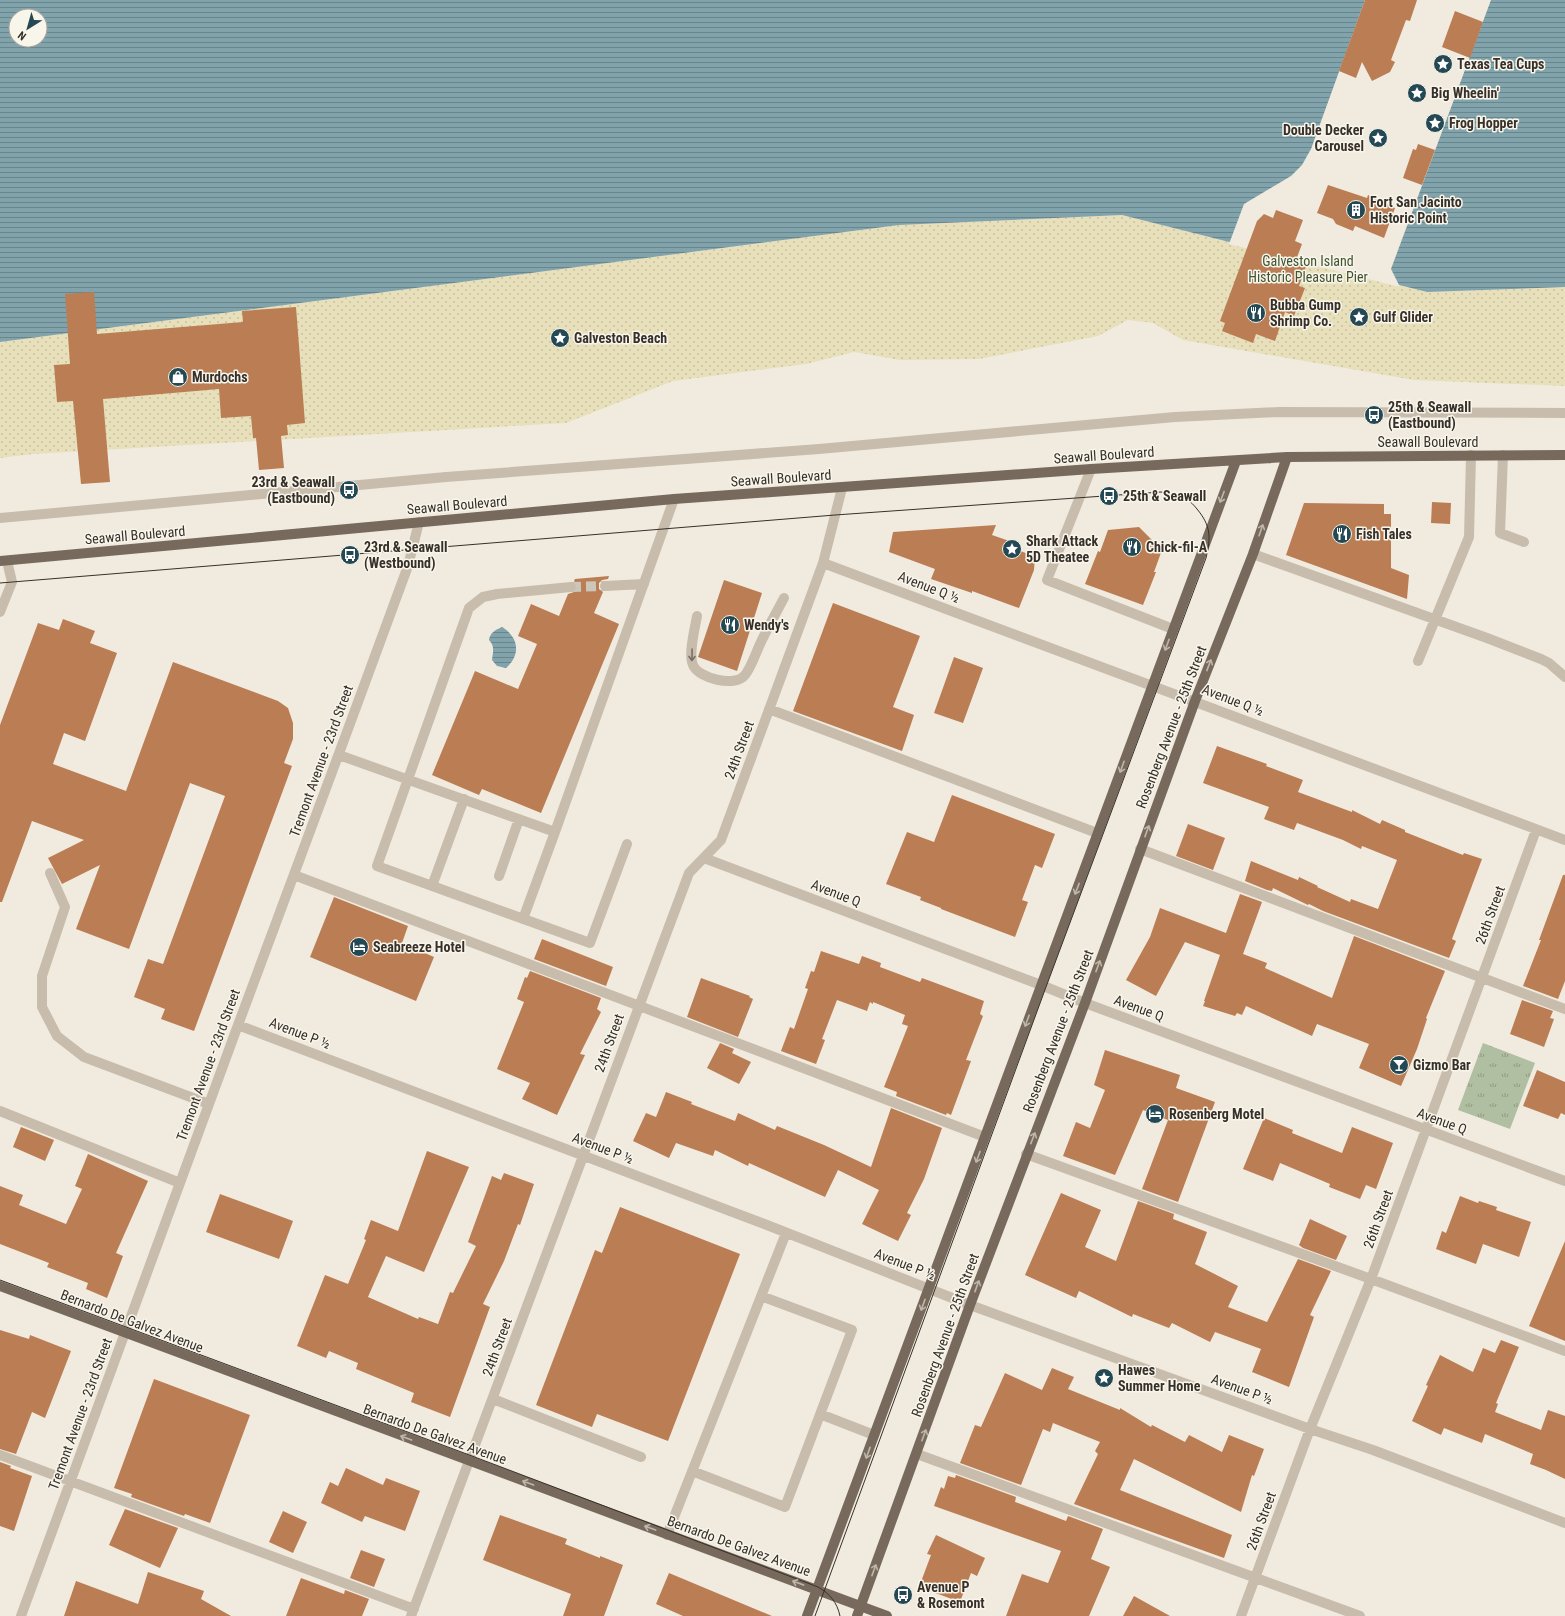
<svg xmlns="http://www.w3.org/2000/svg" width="1565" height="1616" viewBox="0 0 1565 1616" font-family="'Roboto Condensed',sans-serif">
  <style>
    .grass { fill: url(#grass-tufts) }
    .sand { fill: url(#sand-dots) }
    .water { fill: url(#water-rules); fill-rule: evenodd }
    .pier { fill: #f1ebdf }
    .building { fill: #ba7d54 }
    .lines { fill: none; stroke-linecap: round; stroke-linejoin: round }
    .minor-tunnel { stroke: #ccc6bb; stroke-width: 10; stroke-dasharray: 10 5; stroke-linecap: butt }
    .minor { stroke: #c8bdac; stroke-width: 10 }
    .major { stroke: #776a5d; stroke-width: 10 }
    .tram { stroke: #37302a; stroke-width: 1 }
    .oneway { stroke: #beb6ab }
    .oneway2 { stroke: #786f64 }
    .labels { text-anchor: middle; stroke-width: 3; stroke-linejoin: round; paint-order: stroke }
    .poi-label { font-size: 14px; font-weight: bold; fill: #37302a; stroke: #f8f5eb; text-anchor: start }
    .park-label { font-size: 14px; fill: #415330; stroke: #f8f5eb }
    .street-label { font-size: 14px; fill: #37302a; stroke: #f8f5eb }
  </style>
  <defs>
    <pattern id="grass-tufts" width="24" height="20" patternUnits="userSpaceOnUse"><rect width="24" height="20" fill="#b0bea1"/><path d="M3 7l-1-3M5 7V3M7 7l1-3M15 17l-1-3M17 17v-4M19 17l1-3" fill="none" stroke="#909b83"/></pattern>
    <pattern id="sand-dots" width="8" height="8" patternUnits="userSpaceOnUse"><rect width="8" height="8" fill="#e8e0ba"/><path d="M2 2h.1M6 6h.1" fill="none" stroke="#c8c0a0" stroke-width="1.8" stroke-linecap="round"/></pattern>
    <pattern id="water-rules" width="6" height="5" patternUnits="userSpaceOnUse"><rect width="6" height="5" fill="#81a3ab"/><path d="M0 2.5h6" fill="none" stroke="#6a858b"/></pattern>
  </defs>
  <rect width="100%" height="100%" fill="#f1ebdf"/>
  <path class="grass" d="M1483,1043L1535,1063L1510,1129L1458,1110Z"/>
  <path class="sand" d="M1122,215L1427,292L1565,287V386L1414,380L1183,340L1153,323L1128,320L1098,336L979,359L900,360L854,352L806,364L673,381L566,423L33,454L0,458V342L899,225Z"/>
  <path class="water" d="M0,0H1565V287L1427,292L1122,215L899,225L0,342ZM16,16H40V40H16Z
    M502,627C519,637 521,655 506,668L497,666L492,660C493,652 495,646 489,640C490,633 495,630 502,627Z"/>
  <path class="pier" d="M1365,0H1491L1391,269L1400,287L1229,244L1244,204L1291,176L1302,165L1311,149Z"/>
  <path class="building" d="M1365,0H1417L1410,21L1406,20L1391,60L1395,62L1390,72L1372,81L1362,62L1356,78L1339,71Z
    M1455,11L1483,22L1470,58L1442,47Z
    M1418,144L1435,150L1422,185L1403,178L1413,149L1416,150Z
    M1328,185L1367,198L1368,195L1395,208L1384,238L1355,226L1353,231L1336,224L1333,219L1317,213Z
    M1276,210L1303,220L1295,241L1302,244L1296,260L1307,264L1299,286L1305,288L1294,316L1285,312L1275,341L1256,334L1253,343L1222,331L1225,323L1220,321L1257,221L1264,214L1273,218Z
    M94,292L97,334L243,322L242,311L296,307L305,423L287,425L288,435L281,436L284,468L259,470L256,438H253L251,416L221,418L219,389L103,399L110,482L81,484L73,401L57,402L54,365L70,364L65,294Z
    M1432,502L1451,503L1450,524L1431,523Z
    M1304,503L1384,504V514H1391V568L1409,575L1407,599L1286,555Z
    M996,525L992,535L1018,544L1016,549L1035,557L1034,570L1019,608L972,591V593L931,579L935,569L889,552L893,532Z
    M1139,527L1162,550L1154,572H1156L1143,605L1085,584L1098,551L1100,552L1108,530Z
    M609,576L608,579L602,580L599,583V589L603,592L594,613L619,624L541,813L482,789L479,795L432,775L475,671L518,689L537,644L518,636L531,604L559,616L568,594L574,592L577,589L576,584L574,581L575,579Z
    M724,580L762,593L737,671L698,657Z
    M833,603L920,636L893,707L914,715L902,751L793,711Z
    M63,619L95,631L90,643L117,653L85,741L64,733L53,764L126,791L173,662L278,701L288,708L293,723V739L284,763L292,766L194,1031L161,1019L165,1009L134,997L148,959L163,964L225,796L190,783L129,949L76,929L100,865L62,884L48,858L84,840L32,821L2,902H0V725L38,623L59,630Z
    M954,657L983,668L963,723L934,713Z
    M1217,746L1267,764L1266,766L1303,780L1298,792L1352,812V810L1380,824L1382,820L1405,830V832L1463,855L1464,853L1482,859L1452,939L1456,941L1449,958L1323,911L1309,904L1308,905L1273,888L1272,891L1267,890L1245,881L1251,861L1298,880L1299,877L1318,886L1317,887L1350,902L1351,899L1378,909L1397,860L1362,846L1361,849L1343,840L1297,823L1294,830L1264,819L1269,807L1203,783Z
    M952,795L1055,834L1042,868L1035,865L1022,900L1028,902L1015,937L941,909V908L920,900L921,897L886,884L907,832L934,842Z
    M1188,824L1225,838L1213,870L1176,856Z
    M1563,875H1565V981L1558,999L1523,986L1541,940H1539Z
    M1240,894L1262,902L1243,954L1267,963L1265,968L1332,998L1354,936L1445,971L1426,1018L1427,1019L1417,1049L1401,1086L1359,1068L1369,1044L1317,1024L1312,1036L1246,1006L1242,1015L1237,1013L1235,1016L1203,1006L1205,1001H1204L1220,955L1185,942L1156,996L1126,980L1150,937L1160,908L1226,933Z
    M334,897L408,926L402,943L434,957L416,1001L310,957Z
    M542,939L613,967L606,986L534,959Z
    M821,951L859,964L862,956L881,963L880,967L920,982L922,978L984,1001L980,1014L983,1016L966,1060L971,1061L951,1115L947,1113L946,1115L896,1096L897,1092L884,1087L908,1026L902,1024L905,1015L873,1002V1004L870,1002L867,1011L837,1000L822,1039L825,1040L816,1064L781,1051L790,1027L794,1029L808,989L805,988L811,971L814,972Z
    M530,971L601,998L597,1009L601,1012L580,1054L585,1055L557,1115L522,1099L530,1083L497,1069L524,1002L517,999L525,977L527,978Z
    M701,978L750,996L749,997L753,999L738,1037L687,1017Z
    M1522,1000L1553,1011L1550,1018L1554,1019L1544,1047L1510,1034Z
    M720,1043L734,1049L732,1053L751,1062L739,1084L707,1068Z
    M1105,1050L1180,1075L1176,1088L1215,1102L1178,1202L1142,1189L1168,1120L1143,1110L1115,1175L1063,1156L1076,1122L1090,1128L1105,1090L1094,1085Z
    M1537,1070L1565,1082V1115L1561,1113L1558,1119L1523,1106Z
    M666,1092L692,1102L691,1104L735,1121L738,1113L775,1130L777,1126L824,1145L871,1167L891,1108L942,1128L924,1179L907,1213L911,1215L898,1241L862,1224L879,1190L838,1170L825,1197L749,1163L748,1166L715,1150L713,1156L676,1143L669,1158L633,1141L646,1113L656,1117Z
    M1264,1118L1293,1130L1292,1133L1342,1153L1352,1127L1393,1143L1376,1189L1366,1185L1360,1199L1329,1187L1330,1184L1280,1163L1273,1181L1243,1169Z
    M21,1127L54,1140L45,1161L13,1147Z
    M427,1151L469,1167L424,1272L386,1256L368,1297L418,1319L419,1317L438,1324L450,1292L453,1293L476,1246L468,1242L492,1176L501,1180L504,1173L534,1184L520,1225L518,1224L504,1261L483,1304L490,1307L450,1417L411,1402L414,1393L356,1369L358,1363L329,1351L326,1358L297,1346L325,1275L348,1284L366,1240L364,1239L371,1220L398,1231Z
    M88,1154L148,1181L116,1253L123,1256L107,1298L86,1289L88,1283L47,1267L49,1263L0,1244V1186L23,1195L19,1205L66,1224L82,1189L75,1186Z
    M1061,1193L1101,1210L1085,1247L1116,1261L1138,1201L1174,1214L1173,1219L1207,1232L1195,1264L1238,1286L1228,1307L1267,1322L1298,1259L1331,1271L1310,1315L1314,1317L1289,1387L1252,1372L1261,1349L1215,1332L1210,1342L1172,1323L1169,1328L1133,1314L1132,1317L1079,1291L1076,1298L1025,1275Z
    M220,1194L293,1221L279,1259L206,1232Z
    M1460,1196L1478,1203L1479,1201L1497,1207L1496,1210L1531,1222L1519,1257L1483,1244L1476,1264L1436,1249L1442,1231L1446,1233Z
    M620,1207L740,1254L668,1441L597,1414L592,1427L536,1405L595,1250L602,1253Z
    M1310,1219L1347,1236L1336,1260L1303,1248L1299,1245Z
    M1565,1241V1341L1529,1326Z
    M0,1330L29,1339L30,1335L71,1351L45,1418L32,1412L16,1454L0,1449Z
    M1501,1340L1519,1347L1496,1403L1498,1404L1495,1412L1541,1430L1548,1410L1565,1416V1479L1546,1470L1530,1464L1533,1454L1485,1434L1482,1443L1444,1428L1441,1435L1412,1421L1428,1386L1426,1385L1440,1355L1473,1372L1483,1348L1495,1353Z
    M1052,1368L1074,1377L1068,1389L1120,1410V1408L1151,1427L1152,1425L1185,1442L1189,1435L1222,1452L1229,1435L1264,1449L1254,1476L1252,1475L1241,1512L1134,1459L1120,1490L1232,1535L1224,1558L1074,1504L1098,1454L1095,1451L1100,1442L1053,1423L1050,1432L1043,1429L1021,1485L960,1463L975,1425L981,1427L1005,1373L1042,1390Z
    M154,1379L250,1415L210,1523L185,1514L184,1516L131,1497L132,1494L114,1488Z
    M0,1462L11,1466L10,1468L32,1476L14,1531L0,1526Z
    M346,1468L383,1485L386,1478L420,1491L405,1531L365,1516L362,1522L321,1503L330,1482L338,1486Z
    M956,1475L1016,1497L1015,1502L1066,1521L1068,1516L1103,1529L1091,1559L1110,1567L1089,1616H1006L1022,1574L1048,1583L1061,1551L934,1506L941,1487L944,1489L948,1476L955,1478Z
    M125,1509L178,1528L160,1568L109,1545Z
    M283,1511L307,1522L293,1553L269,1542Z
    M500,1515L567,1539L565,1544L600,1558V1556L623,1565L604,1616H563L571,1594L483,1560Z
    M936,1535L985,1558L977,1576L971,1573L960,1602L919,1587L931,1555L927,1554Z
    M361,1550L385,1559L374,1587L350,1578Z
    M148,1572L204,1591L201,1599L231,1616H64L76,1581L138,1604Z
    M669,1573L772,1616H683L656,1604Z
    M301,1578L344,1594L345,1590L369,1599L362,1616H286Z
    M1134,1596L1170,1616H1123Z"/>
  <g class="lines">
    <path class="minor-tunnel" d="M571,587L605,586"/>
    <path class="minor" d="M1503,455L1500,533L1524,542
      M1091,469L1047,580L1173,629
      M0,518L446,477L819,449L1175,417L1279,412L1565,413
      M1253,554L1487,638L1541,659L1549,663L1565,677
      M823,563L1565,840
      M605,586L644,584
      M571,587L497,594L483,597L469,608L377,866L590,943L627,844
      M0,612L12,582L7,561
      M697,616C695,628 688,654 693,665C698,678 735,688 745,675C752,666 756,652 761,642C768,627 776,613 784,598
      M1418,661L1469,537L1471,455
      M769,709L1097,833
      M339,755L555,832L674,499
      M1140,849L1565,1009
      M704,858L1041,985L1085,1003L1565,1181
      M50,873L65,907L42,976V1007L57,1036L84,1057L209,1104
      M294,875L985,1137
      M499,876L519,819
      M432,886L464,799
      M523,919L555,832
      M238,1025L767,1225L970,1305L1310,1429L1373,1450L1565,1523
      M0,1111L180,1183
      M1026,1154L1371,1279L1565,1351
      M493,1399L641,1457
      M820,1414L874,1435
      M917,1454L1360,1616
      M0,1455L414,1609
      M692,1471L785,1507L852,1330L761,1296
      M667,1535L786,1233
      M21,1616L238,1025L351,721L408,566L419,522
      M411,1616L689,873L721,840L823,563L842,488
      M1241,1616L1310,1429L1371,1279L1536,830"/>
    <path class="major" d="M0,561L674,499L1091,469L1287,457L1565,455
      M0,1286L887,1616
      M807,1616L1236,461
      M857,1616L970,1305L1085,1003L1195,701L1253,554L1287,457"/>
    <path class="tram" d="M0,583L835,515L1161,492C1168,493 1176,494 1183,497C1188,499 1193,504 1197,509C1211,526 1211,537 1206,558L1046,987L815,1616
      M0,1280L472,1456L818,1587C830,1594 837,1602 840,1616"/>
  </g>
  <defs><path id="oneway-shaft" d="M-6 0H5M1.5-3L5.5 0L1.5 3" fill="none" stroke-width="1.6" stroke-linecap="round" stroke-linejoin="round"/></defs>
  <g class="oneway">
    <use href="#oneway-shaft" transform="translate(1222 497) rotate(111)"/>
    <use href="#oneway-shaft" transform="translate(1261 530) rotate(-71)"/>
    <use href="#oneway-shaft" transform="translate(1167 645) rotate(110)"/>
    <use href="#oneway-shaft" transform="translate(1209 665) rotate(-69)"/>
    <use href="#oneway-shaft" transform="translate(1122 767) rotate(110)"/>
    <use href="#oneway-shaft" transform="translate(1147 831) rotate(-70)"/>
    <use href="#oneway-shaft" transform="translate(1077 889) rotate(111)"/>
    <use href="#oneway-shaft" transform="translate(1098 966) rotate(-70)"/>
    <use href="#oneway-shaft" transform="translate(1027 1021) rotate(110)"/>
    <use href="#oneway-shaft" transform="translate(1033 1138) rotate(-69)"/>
    <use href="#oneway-shaft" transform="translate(978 1157) rotate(110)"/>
    <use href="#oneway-shaft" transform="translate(977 1286) rotate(-70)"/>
    <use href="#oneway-shaft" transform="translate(923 1305) rotate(110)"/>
    <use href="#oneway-shaft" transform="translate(924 1435) rotate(-70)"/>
    <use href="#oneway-shaft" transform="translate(406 1438) rotate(-160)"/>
    <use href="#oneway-shaft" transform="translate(868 1453) rotate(110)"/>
    <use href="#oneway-shaft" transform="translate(528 1483) rotate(-160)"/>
    <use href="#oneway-shaft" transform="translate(650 1528) rotate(-160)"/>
    <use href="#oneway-shaft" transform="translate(874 1570) rotate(-70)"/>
    <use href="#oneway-shaft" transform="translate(798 1583) rotate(-160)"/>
  </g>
  <use class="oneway2" href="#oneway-shaft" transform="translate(692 655) rotate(91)"/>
  <defs>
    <g id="sight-disc" transform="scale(1)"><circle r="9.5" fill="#244954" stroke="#f8f5eb"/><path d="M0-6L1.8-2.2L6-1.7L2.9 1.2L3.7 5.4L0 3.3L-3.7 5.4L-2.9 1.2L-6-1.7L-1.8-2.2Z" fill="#fff"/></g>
    <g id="building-disc" transform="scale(1)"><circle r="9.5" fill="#244954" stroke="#f8f5eb"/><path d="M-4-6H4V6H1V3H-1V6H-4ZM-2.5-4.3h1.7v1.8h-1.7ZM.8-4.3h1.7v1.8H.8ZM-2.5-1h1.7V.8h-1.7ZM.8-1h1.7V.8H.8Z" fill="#fff"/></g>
    <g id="restaurant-disc" transform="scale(1)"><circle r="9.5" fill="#244954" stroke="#f8f5eb"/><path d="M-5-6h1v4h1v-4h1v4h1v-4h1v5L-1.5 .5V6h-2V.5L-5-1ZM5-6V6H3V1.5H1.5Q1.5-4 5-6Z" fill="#fff"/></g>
    <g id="shop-disc" transform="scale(1)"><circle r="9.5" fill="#244954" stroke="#f8f5eb"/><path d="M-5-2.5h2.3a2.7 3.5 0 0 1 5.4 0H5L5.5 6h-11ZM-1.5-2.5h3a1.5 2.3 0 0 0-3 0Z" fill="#fff"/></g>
    <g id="bus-disc" transform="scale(1)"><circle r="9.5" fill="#244954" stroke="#f8f5eb"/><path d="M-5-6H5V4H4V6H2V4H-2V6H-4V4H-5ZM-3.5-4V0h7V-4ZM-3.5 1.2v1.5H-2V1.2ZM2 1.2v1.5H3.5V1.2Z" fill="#fff"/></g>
    <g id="hotel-disc" transform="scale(1)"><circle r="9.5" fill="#244954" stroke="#f8f5eb"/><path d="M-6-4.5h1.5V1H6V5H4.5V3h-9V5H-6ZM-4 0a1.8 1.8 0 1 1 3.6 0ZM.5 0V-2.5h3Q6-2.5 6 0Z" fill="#fff"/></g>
    <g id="bar-disc" transform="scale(1)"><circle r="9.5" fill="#244954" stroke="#f8f5eb"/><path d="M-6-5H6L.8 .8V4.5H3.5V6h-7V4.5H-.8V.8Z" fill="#fff"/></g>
  </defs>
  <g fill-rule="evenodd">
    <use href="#sight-disc" x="1443" y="64"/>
    <use href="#sight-disc" x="1417" y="93"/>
    <use href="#sight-disc" x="1435" y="123"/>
    <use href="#sight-disc" x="1378" y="138"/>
    <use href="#building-disc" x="1356" y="210"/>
    <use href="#restaurant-disc" x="1256" y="313"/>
    <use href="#sight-disc" x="1359" y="317"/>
    <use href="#sight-disc" x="560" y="338"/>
    <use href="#shop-disc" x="178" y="377"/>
    <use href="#bus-disc" x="1374" y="415"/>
    <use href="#bus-disc" x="349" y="490"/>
    <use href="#bus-disc" x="1109" y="496"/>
    <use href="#restaurant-disc" x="1342" y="534"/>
    <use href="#restaurant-disc" x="1132" y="547"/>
    <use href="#sight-disc" x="1012" y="549"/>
    <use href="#bus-disc" x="350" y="555"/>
    <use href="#restaurant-disc" x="730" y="625"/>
    <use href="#hotel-disc" x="359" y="947"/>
    <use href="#bar-disc" x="1399" y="1065"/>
    <use href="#hotel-disc" x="1155" y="1114"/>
    <use href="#sight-disc" x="1104" y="1378"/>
    <use href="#bus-disc" x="903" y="1595"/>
  </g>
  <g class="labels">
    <g class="poi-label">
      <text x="1457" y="69">Texas Tea Cups</text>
      <text x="1431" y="98">Big Wheelin'</text>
      <text x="1449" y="128">Frog Hopper</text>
      <text x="1364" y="135" text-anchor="end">Double Decker<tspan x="1364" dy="16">Carousel</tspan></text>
      <text x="1370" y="207">Fort San Jacinto<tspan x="1370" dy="16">Historic Point</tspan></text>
      <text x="1270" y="310">Bubba Gump<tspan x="1270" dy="16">Shrimp Co.</tspan></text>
      <text x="1373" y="322">Gulf Glider</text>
      <text x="574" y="343">Galveston Beach</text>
      <text x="192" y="382">Murdochs</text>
      <text x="1388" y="412">25th &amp; Seawall<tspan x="1388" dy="16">(Eastbound)</tspan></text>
      <text x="335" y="487" text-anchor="end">23rd &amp; Seawall<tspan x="335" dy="16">(Eastbound)</tspan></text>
      <text x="1123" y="501">25th &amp; Seawall</text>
      <text x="1356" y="539">Fish Tales</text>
      <text x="1026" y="546">Shark Attack<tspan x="1026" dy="16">5D Theatee</tspan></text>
      <text x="364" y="552">23rd &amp; Seawall<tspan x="364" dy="16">(Westbound)</tspan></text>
      <text x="1146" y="552">Chick-fil-A</text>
      <text x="744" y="630">Wendy's</text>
      <text x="373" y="952">Seabreeze Hotel</text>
      <text x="1413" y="1070">Gizmo Bar</text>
      <text x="1169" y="1119">Rosenberg Motel</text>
      <text x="1118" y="1375">Hawes<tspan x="1118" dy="16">Summer Home</tspan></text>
      <text x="917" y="1592">Avenue P<tspan x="917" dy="16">&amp; Rosemont</tspan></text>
    </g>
    <g class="park-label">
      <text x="1308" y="266">Galveston Island<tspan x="1308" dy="16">Historic Pleasure Pier</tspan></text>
    </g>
    <g class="street-label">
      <text x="1428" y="447">Seawall Boulevard</text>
      <text transform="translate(1104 455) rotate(-4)" y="5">Seawall Boulevard</text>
      <text transform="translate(781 478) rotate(-4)" y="5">Seawall Boulevard</text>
      <text transform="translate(457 505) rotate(-5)" y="5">Seawall Boulevard</text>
      <text transform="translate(135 535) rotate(-5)" y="5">Seawall Boulevard</text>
      <text transform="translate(929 587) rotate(21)" y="5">Avenue Q ½</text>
      <text transform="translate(1233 700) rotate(21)" y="5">Avenue Q ½</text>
      <text transform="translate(1171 727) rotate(-69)" y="5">Rosenberg Avenue - 25th Street</text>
      <text transform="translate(739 750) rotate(-70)" y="5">24th Street</text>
      <text transform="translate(321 761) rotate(-70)" y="5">Tremont Avenue - 23rd Street</text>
      <text transform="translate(836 893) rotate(21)" y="5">Avenue Q</text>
      <text transform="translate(1490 915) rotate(-70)" y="5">26th Street</text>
      <text transform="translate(1139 1008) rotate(20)" y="5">Avenue Q</text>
      <text transform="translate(1058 1031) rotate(-69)" y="5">Rosenberg Avenue - 25th Street</text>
      <text transform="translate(300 1033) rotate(21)" y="5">Avenue P ½</text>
      <text transform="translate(609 1043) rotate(-70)" y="5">24th Street</text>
      <text transform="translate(208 1065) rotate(-70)" y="5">Tremont Avenue - 23rd Street</text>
      <text transform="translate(1442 1121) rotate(20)" y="5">Avenue Q</text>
      <text transform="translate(603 1148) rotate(21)" y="5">Avenue P ½</text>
      <text transform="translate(1378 1219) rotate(-70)" y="5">26th Street</text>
      <text transform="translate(905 1264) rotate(21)" y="5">Avenue P ½</text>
      <text transform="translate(132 1321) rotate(21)" y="5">Bernardo De Galvez Avenue</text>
      <text transform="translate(945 1335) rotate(-70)" y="5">Rosenberg Avenue - 25th Street</text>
      <text transform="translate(497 1347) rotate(-70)" y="5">24th Street</text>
      <text transform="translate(1242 1389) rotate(20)" y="5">Avenue P ½</text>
      <text transform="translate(80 1414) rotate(-70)" y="5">Tremont Avenue - 23rd Street</text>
      <text transform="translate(435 1434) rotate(20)" y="5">Bernardo De Galvez Avenue</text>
      <text transform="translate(1261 1521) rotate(-70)" y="5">26th Street</text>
      <text transform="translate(739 1546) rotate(20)" y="5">Bernardo De Galvez Avenue</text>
    </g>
  </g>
  <g transform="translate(28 28) rotate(217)"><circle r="19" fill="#f8f5eb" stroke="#aba69e"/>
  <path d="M0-3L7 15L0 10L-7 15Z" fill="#244954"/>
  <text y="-6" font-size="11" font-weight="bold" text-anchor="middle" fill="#37302a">N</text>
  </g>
</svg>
